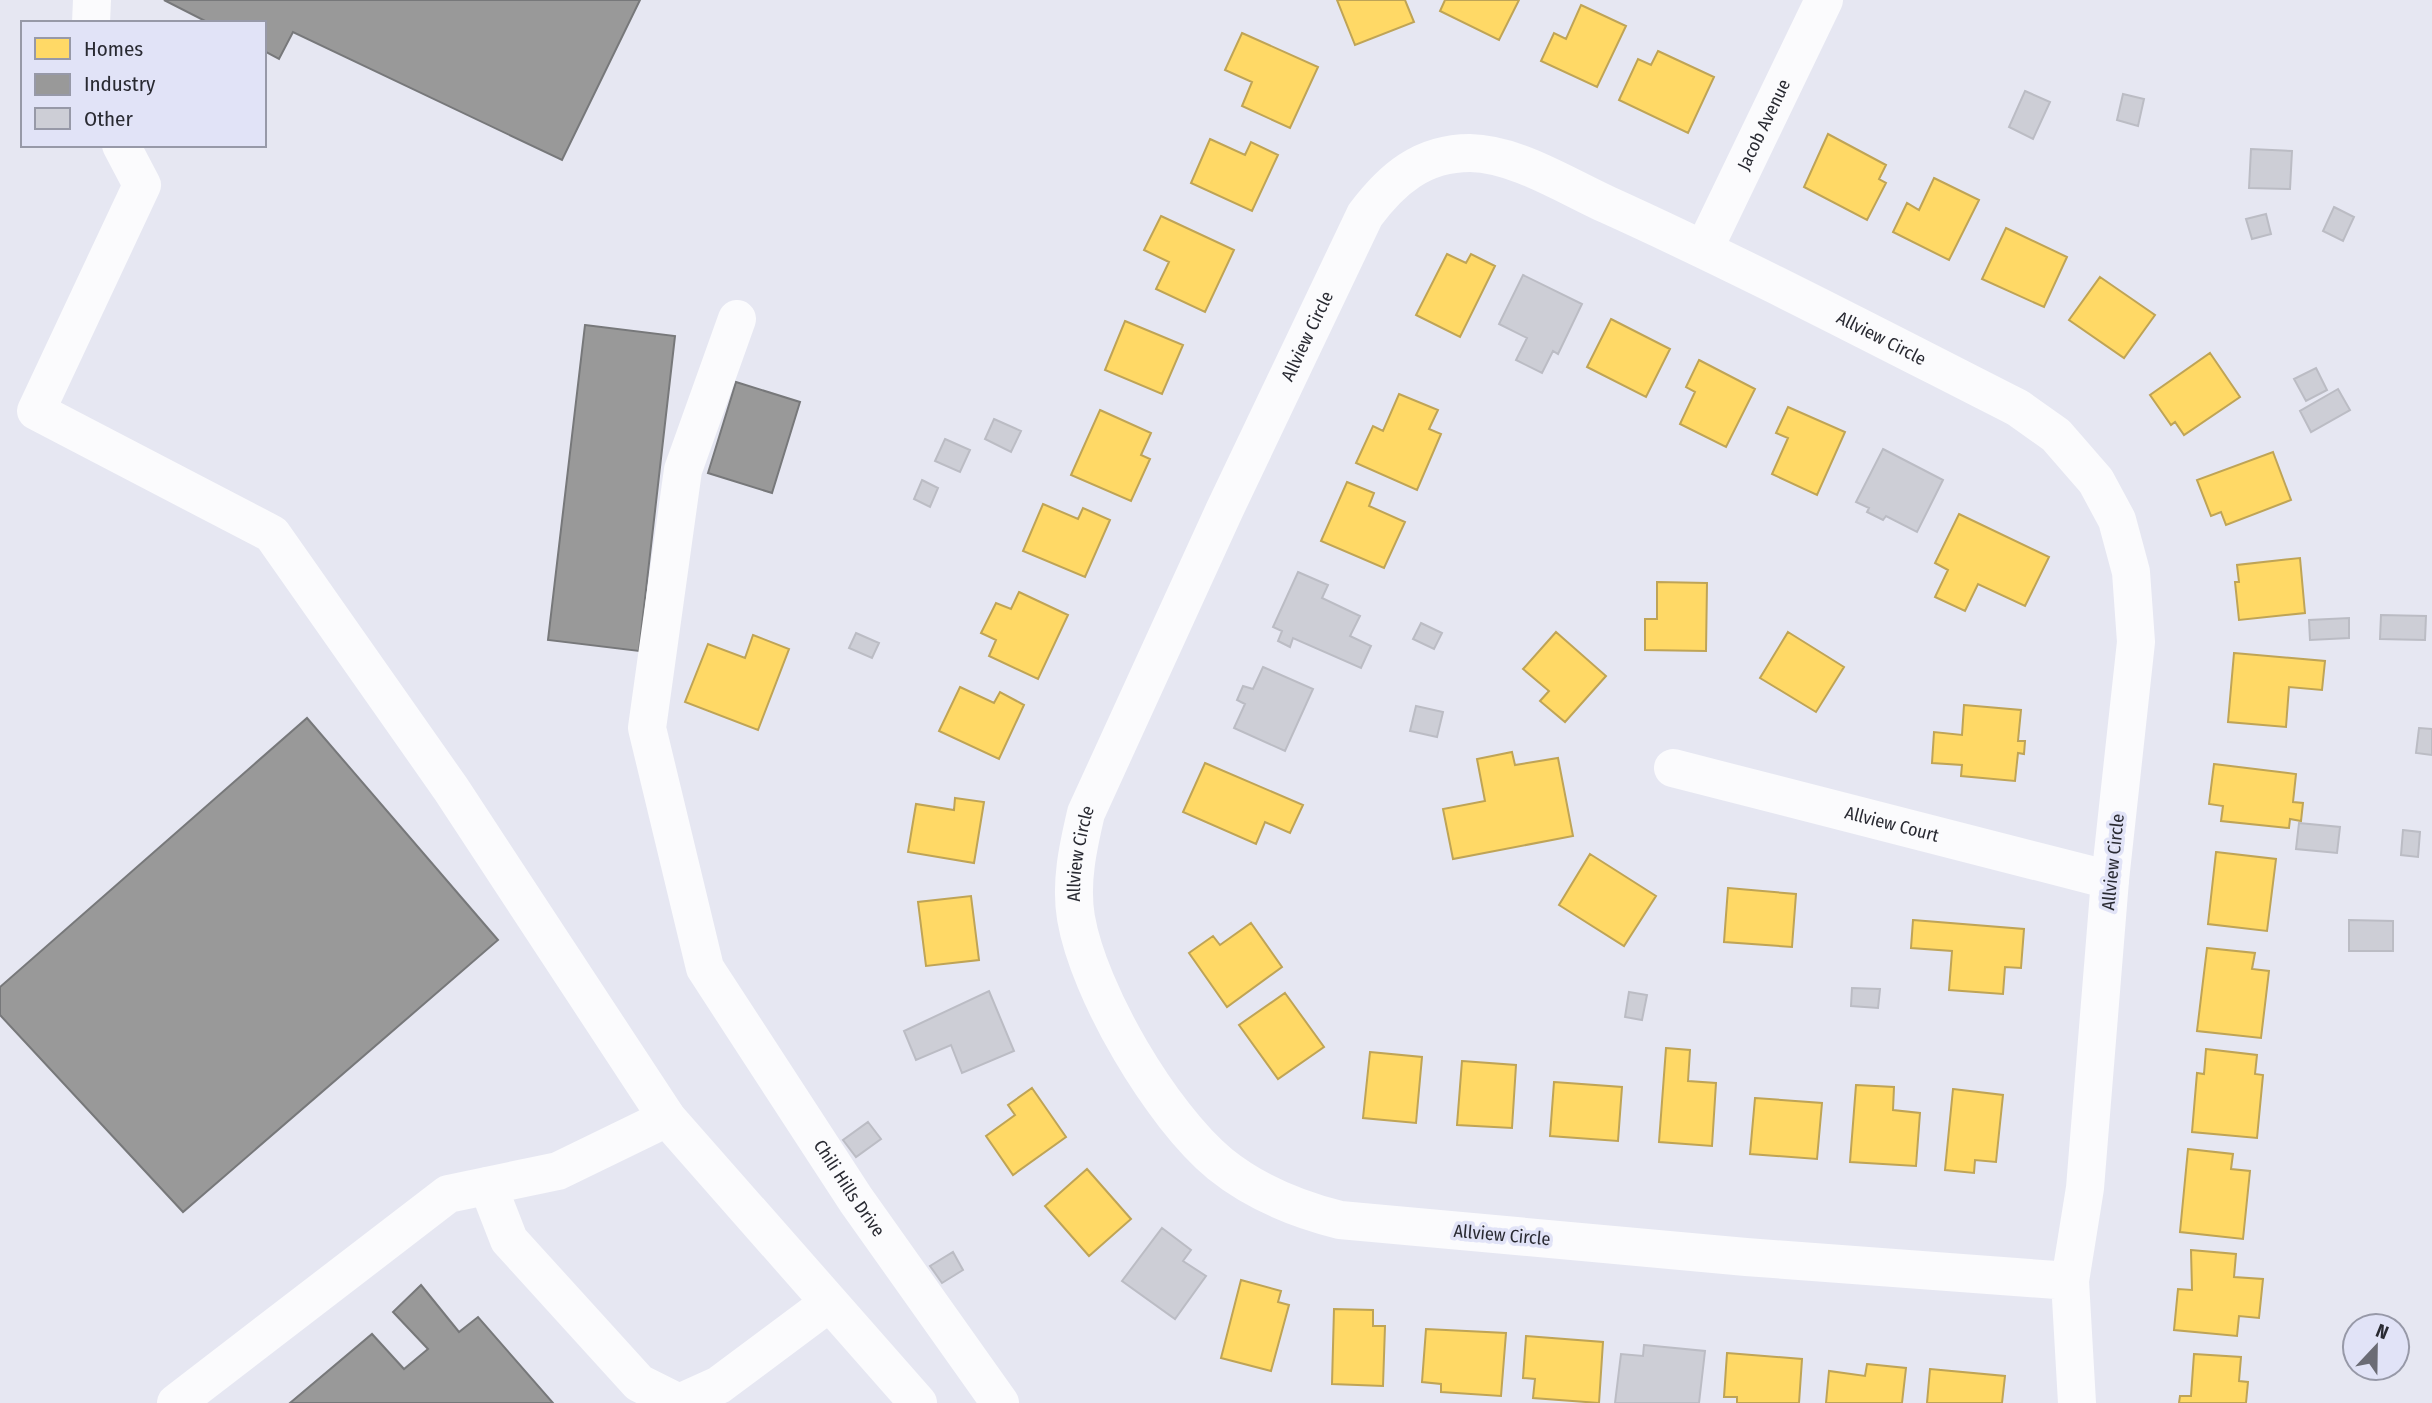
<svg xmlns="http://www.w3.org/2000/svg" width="2432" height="1403" viewBox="0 0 2432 1403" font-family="'Fira Sans Condensed',sans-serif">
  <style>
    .homes { fill: #ffd966; stroke: #bfa456; stroke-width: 2 }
    .industry { fill: #999; stroke: #77787a; stroke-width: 2 }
    .building { fill: #cdced6; stroke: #bbbcc4; stroke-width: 2 }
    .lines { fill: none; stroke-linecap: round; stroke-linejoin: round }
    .minor { stroke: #fbfbfd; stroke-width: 38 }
    .labels { text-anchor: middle; stroke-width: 7; stroke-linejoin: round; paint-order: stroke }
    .street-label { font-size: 18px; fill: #292a32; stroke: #e1e3f7 }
  </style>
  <rect width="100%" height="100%" fill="#e6e7f2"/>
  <path class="homes" d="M1337,0H1405L1414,22L1355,45Z
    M1445,0H1519L1499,40L1440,11Z
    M1581,5L1626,26L1597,87L1541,61L1554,33L1566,39Z
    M1242,33L1318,67L1290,128L1242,106L1252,82L1225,70Z
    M1658,51L1714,77L1688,133L1619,100L1638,59L1651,65Z
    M1828,134L1886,165L1879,179L1886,183L1867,220L1804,187Z
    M1210,139L1245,155L1251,142L1278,155L1252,211L1191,183Z
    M1934,178L1979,200L1949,260L1893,232L1907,203L1919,210Z
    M1161,216L1234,250L1205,312L1156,289L1169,262L1144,250Z
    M2006,228L2067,257L2044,307L1982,279Z
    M1447,254L1466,263L1471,254L1495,266L1460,337L1416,315Z
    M2100,277L2155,315L2124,358L2069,320Z
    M1611,319L1670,349L1646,397L1587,367Z
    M1125,321L1183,345L1162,394L1105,370Z
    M2210,353L2240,397L2184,435L2175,422L2171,425L2150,395Z
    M1699,360L1755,389L1726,447L1680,424L1695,392L1686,387Z
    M1399,394L1438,410L1429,429L1441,434L1417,490L1356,463L1373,426L1383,431Z
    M1788,407L1845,432L1817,495L1772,474L1788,438L1776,433Z
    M1100,410L1151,433L1141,455L1150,459L1131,501L1071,475Z
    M2273,452L2291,500L2226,525L2221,512L2211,516L2197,480Z
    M1347,482L1374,493L1369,506L1405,522L1384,568L1321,541Z
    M1043,504L1078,519L1083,508L1110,520L1085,577L1023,551Z
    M1959,514L2049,557L2025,606L1978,584L1965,611L1935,597L1948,570L1935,563Z
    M2300,558L2305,613L2239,620L2235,582H2239L2237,565Z
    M1657,582L1707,583L1706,651L1645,650V619H1657Z
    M1019,592L1068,615L1038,679L989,656L996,640L981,633L996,603L1011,609Z
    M1556,632L1606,676L1565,722L1540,701L1549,691L1523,669Z
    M1788,632L1844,667L1816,712L1760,678Z
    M753,635L789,649L758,730L685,702L708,644L745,658Z
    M2234,653L2325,661L2322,690L2289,687L2286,727L2228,722Z
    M960,687L994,703L1000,692L1024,705L999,759L939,731Z
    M1964,705L2021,710L2018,741H2025L2024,754L2018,753L2015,781L1961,776L1962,765L1932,763L1934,732L1962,735Z
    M1512,752L1515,765L1558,758L1573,836L1453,859L1443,809L1485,801L1477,759Z
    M1205,763L1303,805L1290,833L1265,822L1256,844L1183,812Z
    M2214,764L2296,774L2293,802L2303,803L2301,821L2290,819L2289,828L2221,821L2223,806L2209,804Z
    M955,798L984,802L974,863L908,852L916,804L954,810Z
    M2216,852L2276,859L2267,931L2208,924Z
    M1590,854L1656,896L1624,946L1559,905Z
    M1728,888L1796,894L1792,947L1724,942Z
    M971,896L979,960L926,966L918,902Z
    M1913,920L2024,929L2021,968L2005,967L2003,994L1949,990L1952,951L1911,948Z
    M1251,923L1282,967L1227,1007L1189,953L1213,936L1220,945Z
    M2207,948L2255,953L2252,969L2269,971L2261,1038L2197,1031Z
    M1285,993L1324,1047L1278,1079L1239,1025Z
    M1666,1048L1690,1050L1688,1081L1716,1083L1712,1146L1659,1142Z
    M2206,1049L2257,1055L2255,1074L2263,1075L2257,1138L2192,1132L2197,1073L2204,1074Z
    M1370,1052L1422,1057L1416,1123L1363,1118Z
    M1462,1061L1516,1065L1512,1128L1457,1125Z
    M1554,1082L1622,1087L1618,1141L1550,1136Z
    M1856,1085L1894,1087L1893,1110L1920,1113L1916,1166L1850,1162Z
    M1032,1088L1066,1137L1013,1175L986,1136L1015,1115L1008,1105Z
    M1953,1089L2003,1095L1996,1162L1975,1160L1974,1173L1945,1170Z
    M1755,1098L1822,1103L1817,1159L1750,1154Z
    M2188,1149L2233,1154L2231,1169L2250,1171L2243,1239L2180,1232Z
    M1087,1169L1131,1219L1089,1256L1045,1206Z
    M2191,1250L2236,1254L2234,1277L2263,1279L2259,1318L2239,1316L2237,1336L2174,1330L2178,1289L2192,1290Z
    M1241,1280L1281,1291L1278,1302L1289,1305L1271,1371L1221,1358Z
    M1334,1309L1373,1310V1326H1385L1383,1386L1332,1384Z
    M1426,1329L1506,1333L1501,1396L1441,1392V1384L1422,1382Z
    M1526,1336L1603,1342L1599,1403L1533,1398L1535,1379L1523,1378Z
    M1727,1353L1802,1359L1799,1403H1737V1397H1724Z
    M2194,1354L2241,1357L2239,1381L2248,1382L2246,1403H2179L2180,1396H2191Z
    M1867,1364L1906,1368L1902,1403H1826L1829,1371L1865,1376Z
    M1930,1369L2005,1376L2002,1403H1927Z"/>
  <path class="industry" d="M164,0H640L562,160L293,32L279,59L264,51V23H209Z
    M585,325L675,336L639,651L548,640Z
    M736,382L800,402L772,493L708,473Z
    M307,718L498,940L183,1212L0,1015V987Z
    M421,1285L459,1332L478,1317L553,1403H290L372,1334L404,1369L428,1349L393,1312Z"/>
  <path class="building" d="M2025,91L2050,102L2033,139L2009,127Z
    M2123,94L2144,99L2138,126L2117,120Z
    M2251,149L2292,151L2290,189L2249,188Z
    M2334,207L2354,217L2343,241L2323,231Z
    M2266,214L2271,234L2252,239L2246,219Z
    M1523,275L1582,304L1558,354L1553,351L1542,373L1516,360L1527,338L1499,324Z
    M2316,368L2327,390L2306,401L2294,379Z
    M2338,389L2350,410L2311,432L2300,411Z
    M994,419L1021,431L1011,452L985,439Z
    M945,439L970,450L960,472L935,461Z
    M1883,449L1943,480L1917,532L1886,516L1883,520L1867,512L1869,508L1856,502Z
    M922,480L938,488L930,507L914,499Z
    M1298,572L1328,585L1322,598L1360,616L1350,636L1371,646L1361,668L1293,638L1290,647L1278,641L1282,631L1273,627Z
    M2381,615L2426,616L2425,640L2380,639Z
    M2349,618V638L2310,640L2309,620Z
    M1421,623L1442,633L1434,649L1413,639Z
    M856,633L879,643L872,658L849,648Z
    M1263,667L1313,689L1285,751L1234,728L1245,704L1237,700L1243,686L1253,689Z
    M1416,706L1443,712L1437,737L1410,731Z
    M2419,728L2432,729V755L2416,753Z
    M2299,823L2340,827L2337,853L2296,849Z
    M2403,830L2420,832L2418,857L2401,855Z
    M2349,920L2393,921V951H2349Z
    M1852,988L1880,989L1878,1008L1851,1006Z
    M989,991L1014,1051L962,1073L951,1045L916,1060L904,1031Z
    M1629,992L1647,995L1642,1020L1625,1017Z
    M868,1122L881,1139L856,1157L843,1140Z
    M1162,1228L1191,1250L1183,1261L1206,1276L1175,1319L1122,1281Z
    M953,1252L963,1270L942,1283L930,1266Z
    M1644,1345L1705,1351L1699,1403H1615L1621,1354L1643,1356Z"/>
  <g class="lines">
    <g class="minor">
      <path d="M91,23L92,0"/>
      <path d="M121,145L142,185L36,411L272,534L451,789L667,1118L918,1403"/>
      <path id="s1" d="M1704,249L1824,0"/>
      <path id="s2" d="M737,319L683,470L647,728L705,968L856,1200L1000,1403"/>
      <path id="s3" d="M1673,768L2110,880"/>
      <path d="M488,1186L509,1240L639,1383L679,1403L719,1385L829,1303"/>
      <path id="s4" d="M2070,1281L1746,1257L1340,1220C1296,1209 1256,1193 1220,1164C1161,1115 1089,993 1076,918C1070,883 1078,847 1086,813L1224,511L1365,215C1392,179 1422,153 1470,153C1517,154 1566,186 1608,205C1747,268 1882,339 2018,408L2056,435L2096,481L2117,520L2131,572L2136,642L2110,880L2085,1188L2070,1281L2077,1403"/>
      <path d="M176,1403L448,1194L558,1171L667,1118"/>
    </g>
  </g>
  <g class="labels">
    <g class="street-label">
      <text dy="6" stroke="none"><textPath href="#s1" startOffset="138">Jacob Avenue</textPath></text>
      <text dy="6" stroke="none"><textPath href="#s4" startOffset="1787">Allview Circle</textPath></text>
      <text dy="6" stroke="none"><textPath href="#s4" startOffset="2501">Allview Circle</textPath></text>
      <text dy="6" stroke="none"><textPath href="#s3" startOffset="226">Allview Court</textPath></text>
      <text dy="6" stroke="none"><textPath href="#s4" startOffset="1220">Allview Circle</textPath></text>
      <text transform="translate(2113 862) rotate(-84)" y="6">Allview Circle</text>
      <text dy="6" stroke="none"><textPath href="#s2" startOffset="931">Chili Hills Drive</textPath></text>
      <text transform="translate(1502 1235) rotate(5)" y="6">Allview Circle</text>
    </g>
  </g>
  <rect x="21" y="21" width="245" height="126" fill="#e1e3f7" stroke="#9799a8" stroke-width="2"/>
  <rect x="35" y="38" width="35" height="21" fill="#ffd966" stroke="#9799a8" stroke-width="2"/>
  <text x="84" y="56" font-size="21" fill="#292a32">Homes</text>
  <rect x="35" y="74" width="35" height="21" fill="#999999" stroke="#9799a8" stroke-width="2"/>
  <text x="84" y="91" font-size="21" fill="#292a32">Industry</text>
  <rect x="35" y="108" width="35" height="21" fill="#cdced6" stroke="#9799a8" stroke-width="2"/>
  <text x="84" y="126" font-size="21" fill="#292a32">Other</text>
  <g transform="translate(2376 1347) rotate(22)"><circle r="33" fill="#e1e3f7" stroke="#9799a8" stroke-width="2"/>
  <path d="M0-5L12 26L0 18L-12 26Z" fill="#6b6c75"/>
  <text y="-10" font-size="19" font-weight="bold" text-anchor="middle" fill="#292a32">N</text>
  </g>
</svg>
